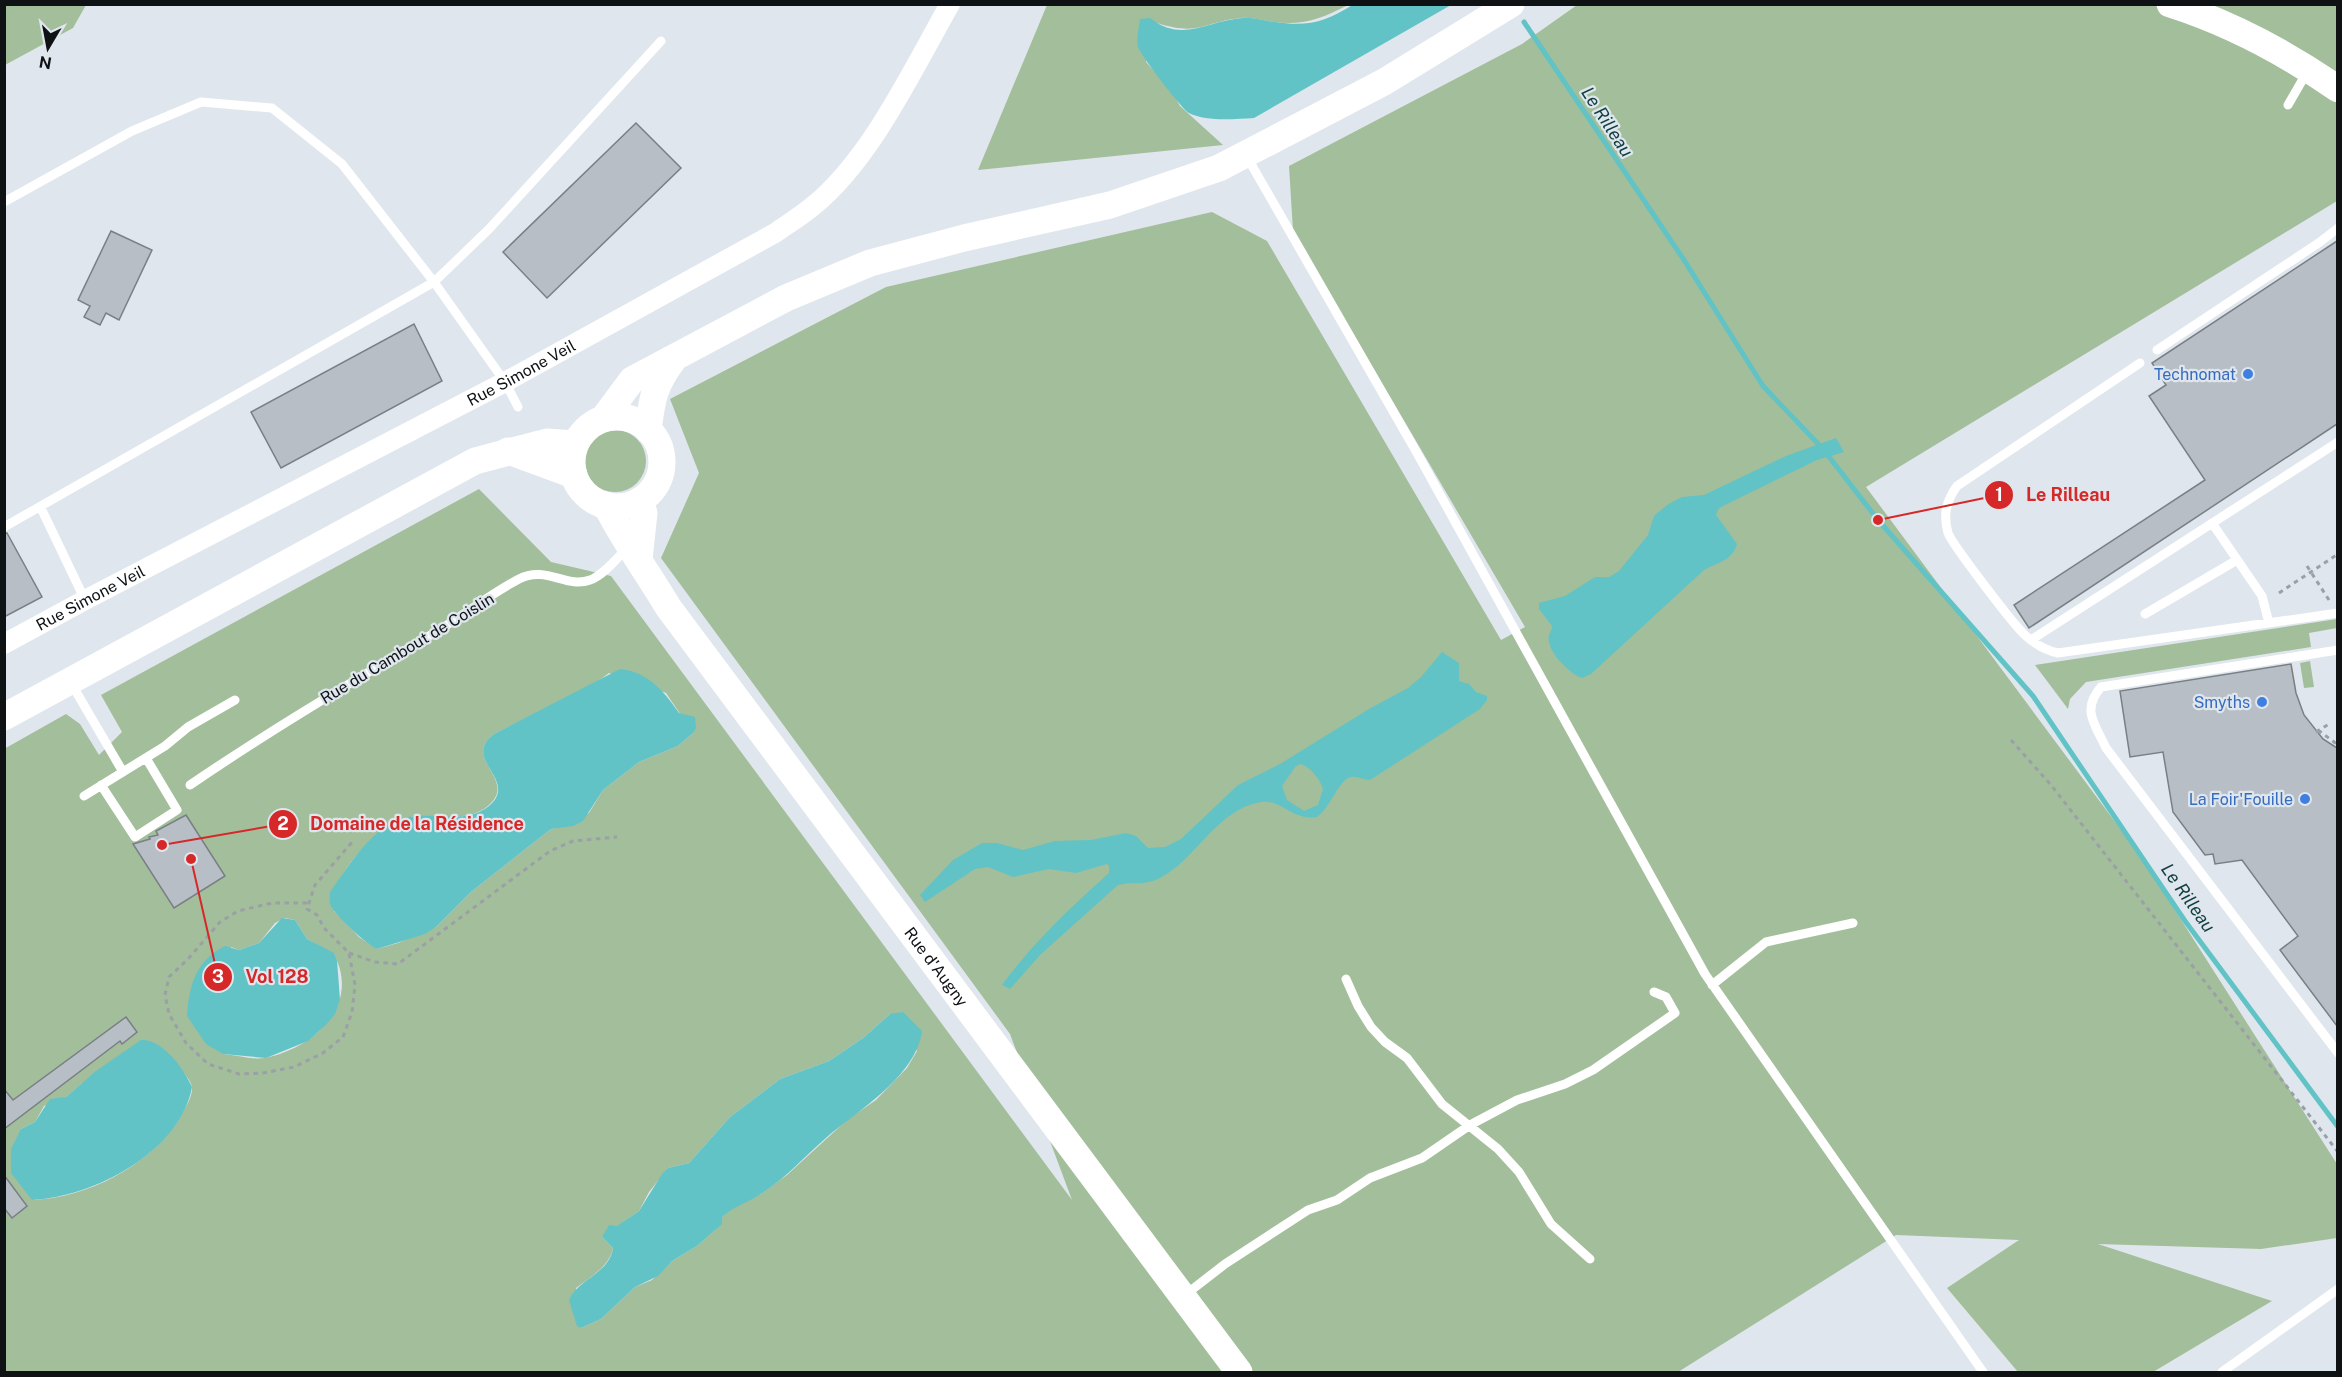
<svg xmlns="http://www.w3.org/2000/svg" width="2342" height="1377" viewBox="0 0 2342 1377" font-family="'Public Sans',sans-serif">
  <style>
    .green { fill: #a3be9a; fill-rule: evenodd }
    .water { fill: #61c3c5; fill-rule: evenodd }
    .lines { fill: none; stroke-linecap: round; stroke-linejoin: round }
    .stream { stroke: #61c3c5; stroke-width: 5 }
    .building { fill: #b7bec5; stroke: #787f85; stroke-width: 1.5 }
    .path { stroke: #9aa0a5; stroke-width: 3; stroke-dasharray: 4.5 4.5; stroke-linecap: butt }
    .service { stroke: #fff; stroke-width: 9 }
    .minor { stroke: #fff; stroke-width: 20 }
    .secondary { stroke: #fff; stroke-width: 27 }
    .shop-dot { fill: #3f7fe0; stroke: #dfe6ed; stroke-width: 2 }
    .labels { text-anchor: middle; stroke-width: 4.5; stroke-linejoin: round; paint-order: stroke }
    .street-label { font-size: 16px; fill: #0f1214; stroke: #dfe6ed }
    .shop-label { font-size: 16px; fill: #366cbe; stroke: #dfe6ed; text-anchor: end }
    .water-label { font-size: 18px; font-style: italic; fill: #114040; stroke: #dfe6ed }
    .leader { fill: none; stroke: #d62828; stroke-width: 2 }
    .callout-dot { fill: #d62828; stroke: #dfe6ed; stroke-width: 2 }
    .mark-label { font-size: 18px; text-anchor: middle; font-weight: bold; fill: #fff }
    .callout-label { font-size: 18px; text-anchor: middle; font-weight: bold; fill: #d62828; stroke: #dfe6ed; stroke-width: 4.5; stroke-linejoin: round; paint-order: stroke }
  </style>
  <rect width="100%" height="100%" fill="#dfe6ed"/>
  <path class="green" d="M5,4H86V5L73,28L5,65Z
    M1047,5H1348C1323,18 1303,26 1274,22C1264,21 1252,17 1242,18C1204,21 1201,37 1157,23L1146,62L1171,90L1180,106L1223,145L978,170Z
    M1577,5H2337V201L1866,487L2139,854L2337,1164V1238L2261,1249L2098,1244L2272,1301L2153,1372H2018L1947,1288L2019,1240L1896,1235L1678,1372H5L4,749L66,714L80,724L99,755L122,732L101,695L479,489L551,562L611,576L1072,1200L1010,1034L661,558L699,473L670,399L886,287L1212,212L1267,241L1501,640L1525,627L1293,231L1289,166L1522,44ZM609,673L666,693L693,733L678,746L639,762L603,790L589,813L562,827L551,829L471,892L436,927L398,943L377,949L359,937L334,911C336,900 337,885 342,876C355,852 390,816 418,816C441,816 470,822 489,805C518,780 461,758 494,734L594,684ZM285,918L295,920L307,939L334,954C361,1006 314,1048 265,1058C252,1060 237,1055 223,1054L231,947L239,950L259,943L275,923ZM890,1014L917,1051L907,1068L876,1100L847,1120L787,1175L761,1194L728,1211L722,1217L715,1230L697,1246L672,1261L652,1280L635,1287L601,1319L581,1328L576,1288C589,1278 610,1266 613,1248L602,1237L639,1211L649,1192L668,1168L689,1163L730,1117L780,1079L829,1061L863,1038ZM180,1067C183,1073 191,1080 192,1087C193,1097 183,1112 178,1121C147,1167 87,1198 32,1200L21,1129L35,1122L44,1106L66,1097L86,1080Z
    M584 461a31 31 0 1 1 62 0a31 31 0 1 1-62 0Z
    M2337,619V628L2309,633L2311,647L2086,682L2070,699L2068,709L2035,665Z
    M2310,661L2314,687L2304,688L2300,663Z"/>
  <path class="water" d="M1354,4L1451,5L1254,118C1234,119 1207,122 1189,113C1182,109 1141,56 1138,47C1136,39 1139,27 1140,19L1150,18C1183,44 1208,20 1243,18C1253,17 1265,21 1275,22C1308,27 1326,22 1354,4Z
    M1836,438L1844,452L1817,460L1719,508L1716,515L1737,544C1733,560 1717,563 1704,570L1591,674L1582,678C1570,674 1545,650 1549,635C1550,632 1552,630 1552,626L1539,609V603L1565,596L1595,577H1609L1619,571L1648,535L1654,516L1667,505L1682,497L1704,495L1786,456Z
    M1442,652L1459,663V681L1469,684L1476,692L1487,696V700L1480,709L1370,780C1363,780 1357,776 1351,777C1339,779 1331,807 1317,817C1293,821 1282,799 1261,802C1215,810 1196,861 1158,879C1144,886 1132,881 1118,885L1040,955L1010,989L1002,985C1033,943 1070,908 1109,873V866L1107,864L1076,873L1049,869L1013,877L988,867L975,869L925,902L920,895L953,860L982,843H997L1023,850L1055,841L1091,840L1126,833L1136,836L1148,848L1165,847L1181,839L1238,785L1280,764L1369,709L1408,688L1421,677ZM1301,764C1310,767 1320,779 1323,789L1318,805L1304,811L1287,800L1282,786L1296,766Z
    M620,669C648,672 664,691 679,713L695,717L696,728L693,733L678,746L639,762L603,790L583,821L573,826L551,829L471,892L436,927L425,934L377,949C367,945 335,915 331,906C329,902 330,898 330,892C351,863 376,818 417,816C441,814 468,823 489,806C520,780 460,759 494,734Z
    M282,918L295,920L307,939L334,953L337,960L340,1000L335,1014L326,1025L308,1041L266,1058L223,1054L206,1044L187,1016C189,986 196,960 225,946L239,950L259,943Z
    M903,1012L922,1031C916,1076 859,1110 827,1137C805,1156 786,1178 761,1194C748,1203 734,1206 722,1217V1224L697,1246L672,1261L658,1276L635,1287L601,1319L581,1328L577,1326L569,1300C578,1279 610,1273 613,1248L602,1237L609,1225L617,1226L639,1211L662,1174L668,1168L689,1163L730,1117L780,1079L829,1061L863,1038L890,1014Z
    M141,1040C163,1039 184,1069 192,1087C180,1152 94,1197 32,1200L11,1173V1149L21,1129L35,1122L50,1099L66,1097L96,1071Z"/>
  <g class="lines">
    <path class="stream" d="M1524,22L1684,260L1763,386L1823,449L1878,520L2033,696L2185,921L2338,1127"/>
  </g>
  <path class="building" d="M636,123L681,168L547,298L503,252Z
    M111,231L152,250L119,320L106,313L100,325L84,317L90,306L78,300Z
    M2337,241V424L2029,628L2014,605L2205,480L2149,396L2166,385L2152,363Z
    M414,324L442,381L281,468L251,412Z
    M7,533L42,597L4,617V534Z
    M2291,664L2296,693L2304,715L2323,739L2337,748V1026L2280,950L2298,936L2242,860L2215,864L2213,854L2205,855L2173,812L2163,752L2130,757L2120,691Z
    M186,815L225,876L174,908L133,844L150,839L149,837L158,835L156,831Z
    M126,1017L137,1032L122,1044L120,1041L4,1129V1089L13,1100Z
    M4,1175L27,1206L12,1218L4,1208Z"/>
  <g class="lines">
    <path class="path" d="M2307,566L2329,600
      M2279,593L2338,554
      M2318,730L2338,745
      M2316,732L2329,724
      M2011,740L2051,785L2338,1152
      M307,903H272L238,911L220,922L188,959L169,977L165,995L169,1014L186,1043L208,1064L239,1074L263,1073L294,1067L323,1053L343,1037L352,1012L355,985L349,953L324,928L317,915L307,909L315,885L353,841
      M349,953L375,962L398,964L550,851L573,841L617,837"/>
    <path class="service" d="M2288,105L2307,72
      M1247,157L1417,453L1705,974L1983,1372
      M4,202L132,131L201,102L272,108L342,164L434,282L505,382L518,407
      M2157,350L2320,242L2338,228
      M2140,363L1957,486C1946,501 1943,515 1948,533C1952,544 2015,627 2026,636C2036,645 2045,650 2058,653L2338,613
      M41,508L85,600
      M2212,523L2262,596L2269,623
      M4,527L434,282L489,229L661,41
      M2145,614L2237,560
      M2031,640L2338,442
      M2338,650L2101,687C2081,710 2095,724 2106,748L2338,1053
      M71,683L123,772
      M101,785L135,837L177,810L146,758
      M190,785C269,731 352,682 434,633C463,616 490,594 519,579C546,565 567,589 590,580C603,576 618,557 628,547
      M84,796L165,746L188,727L235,700
      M1346,979L1358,1006L1371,1027L1385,1042L1407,1058L1442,1104L1498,1149L1519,1172L1551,1224L1590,1259
      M1712,985L1766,942L1853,923
      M1185,1295L1225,1264L1308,1210L1337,1200L1370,1178L1422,1158L1470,1125L1517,1100L1565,1084L1593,1070L1675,1013L1666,997L1654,992
      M2222,1372L2338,1289"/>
    <path class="minor" id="s1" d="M4,644L85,600L505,382L775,233C788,224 801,216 813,206C871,159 913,69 950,4"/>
    <g class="secondary">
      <path d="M2170,4C2230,23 2286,53 2338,89"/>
      <circle cx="617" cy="462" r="45"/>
      <path d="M603,419L632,380L786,298L870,263L964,238L1110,205L1219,168L1384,82L1511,4"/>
      <path d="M648,430C652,399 654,385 673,360"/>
      <path d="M508,451L574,475"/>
      <path d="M639,501L644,513L639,559"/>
      <path id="s2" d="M606,505C624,541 648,573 668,607L1239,1372"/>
      <path d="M4,717L475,461L547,442L575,444"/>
    </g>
  </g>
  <g class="shop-dot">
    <circle cx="2248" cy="374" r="6"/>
    <circle cx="2262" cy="702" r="6"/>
    <circle cx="2305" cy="799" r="6"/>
  </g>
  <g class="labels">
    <g class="street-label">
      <text dy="6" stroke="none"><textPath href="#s1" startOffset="584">Rue Simone Veil</textPath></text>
      <text dy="6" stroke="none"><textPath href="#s1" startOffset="98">Rue Simone Veil</textPath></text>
      <text transform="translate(407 648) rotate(-31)" y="6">Rue du Cambout de Coislin</text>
      <text dy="6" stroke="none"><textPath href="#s2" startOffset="568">Rue d'Augny</textPath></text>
    </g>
    <g class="shop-label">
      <text x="2236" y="380">Technomat</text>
      <text x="2250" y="708">Smyths</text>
      <text x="2293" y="805">La Foir'Fouille</text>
    </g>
    <g class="water-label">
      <text transform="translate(1607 122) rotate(57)" y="6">Le Rilleau</text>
      <text transform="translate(2188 898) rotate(55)" y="6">Le Rilleau</text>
    </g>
  </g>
  <path class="leader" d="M1878 520L1999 495M162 845L283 824M191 859L218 977"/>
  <g class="callout-dot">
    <circle cx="1878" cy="520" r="6"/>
    <circle cx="162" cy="845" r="6"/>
    <circle cx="191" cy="859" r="6"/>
    <circle cx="1999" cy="495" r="15"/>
    <circle cx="283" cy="824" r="15"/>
    <circle cx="218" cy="977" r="15"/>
  </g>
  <g class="mark-label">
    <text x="1999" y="501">1</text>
    <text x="283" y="830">2</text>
    <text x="218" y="983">3</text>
  </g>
  <g class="callout-label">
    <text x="2068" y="501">Le Rilleau</text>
    <text x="417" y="830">Domaine de la Résidence</text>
    <text x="277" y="983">Vol 128</text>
  </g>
  <rect width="2342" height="1377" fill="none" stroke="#0f1214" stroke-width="12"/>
  <g transform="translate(48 48) rotate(190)" stroke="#dfe6ed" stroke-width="4.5" paint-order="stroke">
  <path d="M0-4.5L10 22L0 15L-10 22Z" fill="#0f1214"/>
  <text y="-9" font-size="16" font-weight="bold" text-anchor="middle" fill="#0f1214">N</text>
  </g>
</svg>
